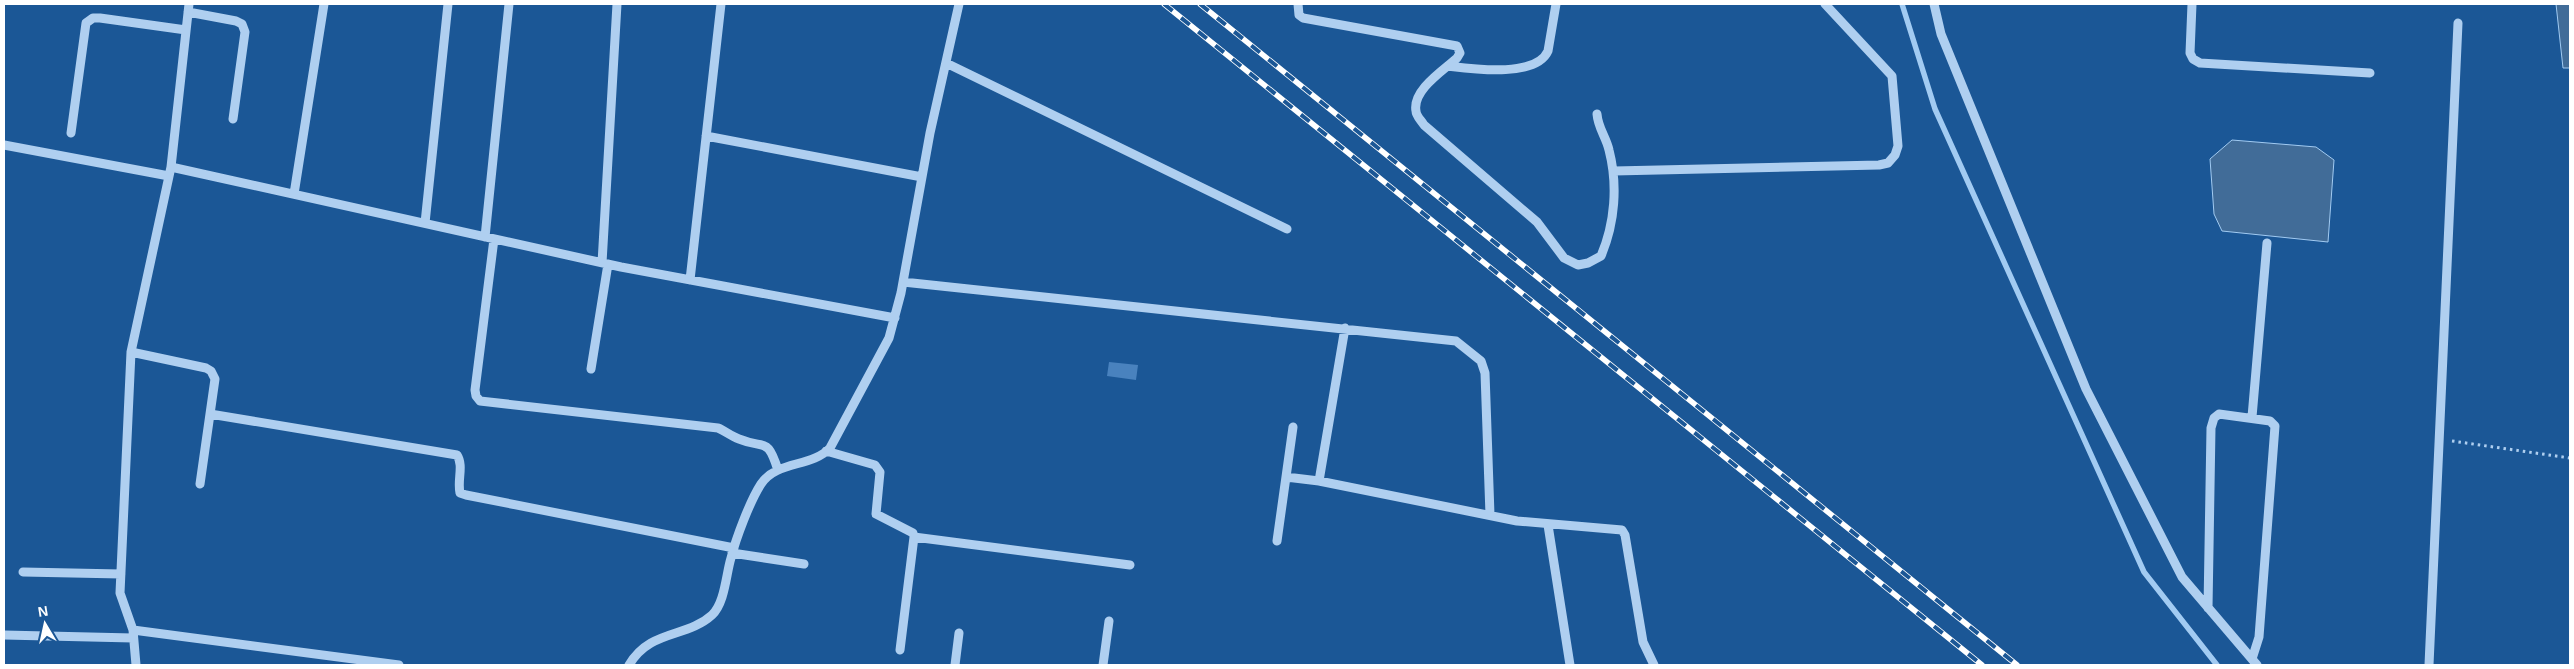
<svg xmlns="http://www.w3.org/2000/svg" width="2574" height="669" viewBox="0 0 2574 669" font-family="Arial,sans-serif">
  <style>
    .water { fill: #416c98; stroke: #a2cbf2 }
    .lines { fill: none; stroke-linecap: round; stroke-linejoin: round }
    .stream { stroke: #a2cbf2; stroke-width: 5.5 }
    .building { fill: #4982be }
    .path { stroke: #afcff0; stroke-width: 3; stroke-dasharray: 2.5 4; stroke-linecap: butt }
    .minor { stroke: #afcff0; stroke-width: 9 }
    .rail-casing { stroke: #fff; stroke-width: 5.5 }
    .rail { stroke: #1b5796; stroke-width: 4; stroke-dasharray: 11; stroke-linecap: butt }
  </style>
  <rect width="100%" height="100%" fill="#1b5796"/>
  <path class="water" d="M2556,4H2570V68H2563Z
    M2232,140L2316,147L2334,160L2328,242L2222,231L2214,214L2210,159Z"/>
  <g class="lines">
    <path class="stream" d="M1902,4L1935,109L2144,572L2217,665"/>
  </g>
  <path class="building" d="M1109,362L1138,365L1136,380L1107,376Z"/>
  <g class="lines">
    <path class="path" d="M2452,441L2570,458"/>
    <path class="minor" d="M1298,4L1299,15L1303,18L1457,46L1460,53L1457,58C1444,70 1412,90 1416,111C1416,116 1421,120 1424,125L1537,222L1564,258L1578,265L1588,263L1601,256C1615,223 1618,185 1609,150C1606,137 1598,128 1597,114
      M1934,4L1941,34L2086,389L2182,577L2257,665
      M2192,4L2190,53L2193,59L2200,63L2370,73
      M188,12L236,21L242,24L245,32L233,119
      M946,63L1287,229
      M1448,66C1473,69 1536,78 1548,51L1556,4
      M71,133L86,23L93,18H100L186,30
      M706,136L922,177
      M4,145L169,176
      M171,167L621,267L895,318
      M1614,171L1879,165L1888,163L1895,155L1898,146L1892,76L1825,4
      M294,194L324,4
      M425,223L448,4
      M485,237L509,4
      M494,239L475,390L476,396L480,401L718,428C725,431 731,436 739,439C766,450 767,436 778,470
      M602,263L617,4
      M690,280L721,4
      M903,282L1456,341L1481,361L1485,373L1490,515
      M131,352L206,368L211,371L215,379L200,484
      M591,369L608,264
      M210,414L457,455C464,466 457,480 460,493L466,495L734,548
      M2252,417L2267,243
      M826,451L875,465L880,472L876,514L913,533L914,537L900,650
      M1286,477L1319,481L1517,521L1622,530L1625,535L1643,642L1654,665
      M1319,481L1345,328
      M1548,525L1570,665
      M914,537L1130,565
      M1277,541L1293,427
      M732,553L804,564
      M23,572L121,574
      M2208,608L2211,428L2214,418L2219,414L2270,421L2275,426L2259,637L2252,659
      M133,630L399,665
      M4,635L133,638
      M136,665L133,630L120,593L131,352L171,167L189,4
      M629,665C650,629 687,638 712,615C725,603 726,574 731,558C736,538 750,501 761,484C777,460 811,468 830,448L889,338L901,293L930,133L959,4
      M955,665L959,633
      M1103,665L1109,621
      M2429,665L2458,23"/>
    <g class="rail-casing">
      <path id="rail" d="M1164,4L1982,665
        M1200,4L2017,665"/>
    </g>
    <use href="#rail" class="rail"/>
  </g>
  <rect width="2574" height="669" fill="none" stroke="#ffffff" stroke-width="10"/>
  <g transform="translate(45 624) rotate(351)" stroke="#1b5796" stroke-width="4" paint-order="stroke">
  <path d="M0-4L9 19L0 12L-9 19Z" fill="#ffffff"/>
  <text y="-8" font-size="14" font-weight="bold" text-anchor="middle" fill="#ffffff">N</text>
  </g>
</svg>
